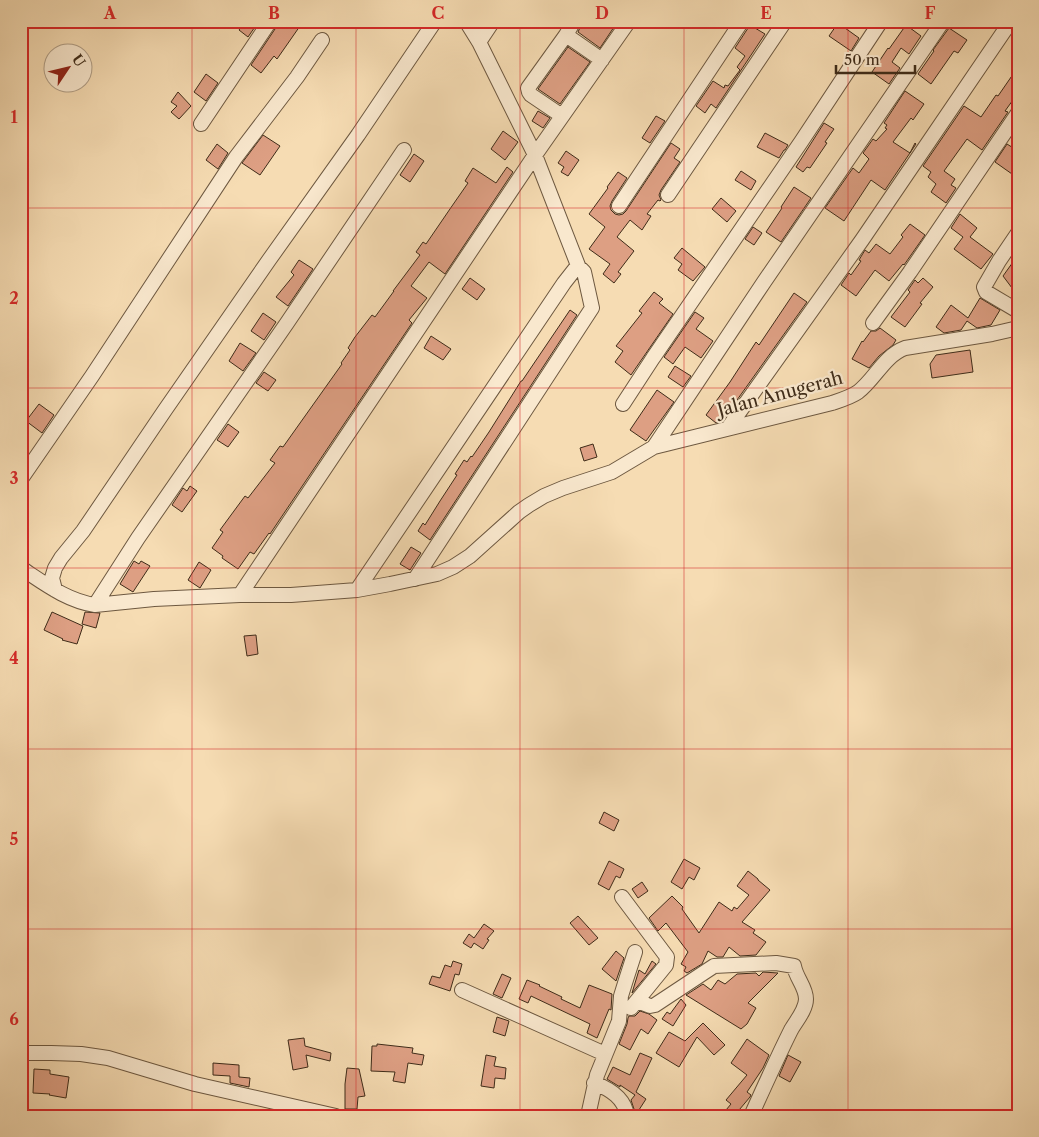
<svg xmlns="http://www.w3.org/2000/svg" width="1039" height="1137" viewBox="0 0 1039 1137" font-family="'Libre Caslon Text',serif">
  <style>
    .building { fill: #dd9f83; stroke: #3f2c19 }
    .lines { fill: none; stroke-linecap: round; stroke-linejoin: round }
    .minor-casing { stroke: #6d5840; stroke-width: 16 }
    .minor { stroke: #f9e8ce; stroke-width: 14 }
    .grid { fill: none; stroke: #d62828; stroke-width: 1; stroke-opacity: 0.55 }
    .labels { text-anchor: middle; stroke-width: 4.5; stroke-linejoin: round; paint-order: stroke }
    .street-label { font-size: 18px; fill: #3f2c19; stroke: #f9e8ce }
    .neatline { fill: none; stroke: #d62828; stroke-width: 2 }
    .grid-label { font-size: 16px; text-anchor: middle; font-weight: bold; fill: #d62828 }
  </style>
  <rect width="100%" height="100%" fill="#f6dcb3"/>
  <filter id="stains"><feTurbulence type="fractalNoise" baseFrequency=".004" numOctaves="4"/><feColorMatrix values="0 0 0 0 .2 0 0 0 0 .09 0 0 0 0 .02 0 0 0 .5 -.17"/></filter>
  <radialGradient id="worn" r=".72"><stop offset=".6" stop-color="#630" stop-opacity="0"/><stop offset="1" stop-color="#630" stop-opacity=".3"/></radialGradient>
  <path class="building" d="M246,21H259L248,37L239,30Z
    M279,21H294L300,26L277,59L274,56L261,73L251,65L277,26Z
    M583,21H618L600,48L578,32Z
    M838,23L859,38L851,51L829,36Z
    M750,25L765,34L716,108L711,104L705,113L696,106L713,81L724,88L725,85L728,86L740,70L737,67L745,56L735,48Z
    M906,25L921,36L909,54L901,48L892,62L900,68L889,84L872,72L888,48L889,49Z
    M949,28L967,40L958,53L954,51L931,84L918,74L934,51L933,50Z
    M568,47L590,62L560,104L538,89Z
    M1018,67V93L1005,111L1008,112L982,150L967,139L944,171L955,179L951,185L956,188L946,203L931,192L936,184L928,177L931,172L923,166L964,106L981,117L996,95L998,96Z
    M206,74L218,83L206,101L194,92Z
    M905,91L924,104L913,120L911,118L893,142L910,153L915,143L916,144L885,190L871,180L844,221L825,208L853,168L859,173L869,159L863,153L873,139L876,141L887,129L885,128L887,125L884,123Z
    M178,92L191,106L179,119L171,112L177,106L171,102Z
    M538,111L550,118L543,128L532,121Z
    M656,116L665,121L650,143L642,138Z
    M824,123L834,129L825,142L827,143L810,168L807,167L803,172L796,167Z
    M503,131L518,142L505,160L491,149Z
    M765,133L788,145L785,150H784L779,158L757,147Z
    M263,135L280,146L260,175L242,163Z
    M671,143L680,149L674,158L680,162L661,190L659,195L661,200L660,201L658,200L647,214L651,216L642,230L630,220L617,237L634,251L618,272L621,274L614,283L603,274L610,264L589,249L605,227L589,214L608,188L607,187L618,172L627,178L612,201L610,206L611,210L615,214L619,215L623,214L626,211Z
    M217,144L228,153L218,169L206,160Z
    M1007,144L1018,151V166L1012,174L995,162Z
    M566,151L579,160L568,176L561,172L564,167L558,163Z
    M414,154L424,161L410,182L400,175Z
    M507,167L513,172L445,274L429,262L411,286L427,298L409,320L412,323L270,534L269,533L254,554L250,552L238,569L222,558L223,556L212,548L223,532L220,530L245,496L248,498L275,463L270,460L280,446L283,447L342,364L341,363L350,350L348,348L355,337L372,315L375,317L394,291H393L420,255L416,252L423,242L426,244L452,206L468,183L465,181L473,168L496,183Z
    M741,171L756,181L751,190L735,180Z
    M794,187L811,198L781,242L766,232L782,208L781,207Z
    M721,198L736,211L727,222L712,209Z
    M960,214L977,228L970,237L993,254L981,269L954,249L963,237L951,228Z
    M910,224L925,235L904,265L903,264L889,281L875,270L856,296L841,285L849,273L851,275L861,261L859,260L865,250L869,253L876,244L890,254L903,237L901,235Z
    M753,227L762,233L754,245L745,239Z
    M682,248L705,267L693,281L678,270L682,264L674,258Z
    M1018,255V282L1012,288L1003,276Z
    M299,260L313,269L288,306L276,297L294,275L291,272Z
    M470,278L485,289L477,300L462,289Z
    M923,278L933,287L920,303L922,304L905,327L891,317L910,292L908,290L915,280L918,283Z
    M654,292L663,299L659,303L673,314L631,375L615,362L623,351L616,346L642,313L639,311Z
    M794,293L807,302L722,421L716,423L706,415L730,382L756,342L759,345Z
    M980,298L1000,310L991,325L977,328L967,321L961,330L944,333L936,327L951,305L968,318Z
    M570,310L577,315L430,540L418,531L423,523L425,525L440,501L457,475L455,474L464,460L467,462L471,456L472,457L489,432L521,381H522Z
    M695,312L704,318L696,329L713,341L701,358L685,347L673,364L664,357Z
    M263,313L276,322L264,340L251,331Z
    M880,328L896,340L893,345L879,356L869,368L852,359L862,341L863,342L871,331H876Z
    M431,336L451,349L443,360L424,348Z
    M240,343L256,353L243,371L229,361Z
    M970,350L973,372L932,378L930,364L936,355Z
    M675,366L691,376L683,387L668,377Z
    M264,372L276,380L268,391L256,383Z
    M657,390L674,402L646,441L630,430Z
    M39,404L54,415L42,433L26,421Z
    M228,424L239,432L228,447L217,440Z
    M593,444L597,457L584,461L580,448Z
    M190,486L197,491L182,512L172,505L183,488L187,491Z
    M411,547L421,553L410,570L400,564Z
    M134,561L139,564L141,561L150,566L133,592L120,584Z
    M199,562L211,570L200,588L188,580Z
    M52,612L83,626L77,644L62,640L63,639L44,630Z
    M85,612L100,613L96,628L82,624Z
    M256,635L258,654L247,656L244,636Z
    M604,812L619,820L614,831L599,823Z
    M684,859L700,868L694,880L689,877L682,889L671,882Z
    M609,861L624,869L620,878L616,876L609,890L598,884Z
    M748,871L758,879V880L770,890L742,922L755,930L753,933L766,942L756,955L740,956L729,947L723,957H717L708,951L702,964L687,973L684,971L686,967L681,964L688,952L666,923L658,931L649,918L672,896L683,907L682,909L699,933L719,902L732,911L734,907L737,909L749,895L737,886Z
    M642,882L648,891L638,898L632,889Z
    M578,916L598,938L589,945L570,923Z
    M484,924L494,931L487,939L489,940L483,949L474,943L471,948L463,943L469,934L474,938Z
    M616,951L624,958L616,981L602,969Z
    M453,961L462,964L459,975L455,974L450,991L429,984L432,976L440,978L445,965L451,967Z
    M652,961L656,964L632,993L639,970L645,974Z
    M763,972L778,973L748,1003L756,1008L747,1024L741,1029L686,995L703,984L711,990L718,980L725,984L737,974L756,973L759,976Z
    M502,974L511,978L502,998L493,994Z
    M527,980L540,985L539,986L562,997L561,999L580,1008L589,985L612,994L611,1010L609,1009L597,1038L587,1033L590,1024L531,996L528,1003L519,999Z
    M681,999L686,1005L673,1026L662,1019L667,1012L670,1014Z
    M640,1011L649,1014L657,1020L648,1034L641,1029L630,1050L619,1044L627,1024L628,1018L629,1016H635Z
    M497,1017L509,1021L505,1036L493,1032Z
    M703,1023L725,1045L714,1055L697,1037L679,1067L656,1053L669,1032L685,1041Z
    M304,1038L305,1046L331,1053L330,1061L306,1055L308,1067L293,1070L288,1040Z
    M747,1039L769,1055L763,1068L747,1092L751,1095L750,1097L734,1116H721L731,1104L726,1100L747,1075L731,1063Z
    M377,1044L413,1048L412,1053L424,1055L422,1065L408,1063L405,1083L393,1081L395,1072L371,1071L372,1046H377Z
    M640,1053L652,1058L636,1092L646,1099L637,1113L635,1112L631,1100L635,1095L620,1085V1087L607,1079L613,1067L630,1075Z
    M486,1055L496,1057L494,1066L506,1068L505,1079L495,1078L494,1088L481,1086Z
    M788,1055L801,1062L790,1082L779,1076Z
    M213,1063L239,1065V1077L250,1078L249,1087L230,1083V1076L213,1075Z
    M347,1068L359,1069L365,1096L358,1097L357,1109H345V1084Z
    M34,1069L50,1070V1074L69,1077L66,1098L49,1095L50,1094L33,1093Z"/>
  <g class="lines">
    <g class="minor-casing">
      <path id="minor" d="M466,21L479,42L535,155L579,268
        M574,21L566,35L602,60
        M479,42L493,21
        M562,116L531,95L529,92L528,88L566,35
        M201,124L270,21
        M668,195L785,21
        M619,206L742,21
        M1018,233L999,261L984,287L986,292L1018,311
        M873,323L910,272L1018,113
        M623,404L653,358L801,142L881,21
        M728,428L862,240L1011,21
        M654,447L832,403C841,400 851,397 858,392C875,379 884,356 905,348L992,334L1018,328
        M21,479L92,376L236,157L297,77L322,40
        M21,568C44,583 67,601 95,605L154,599L240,595H291L357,590L390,584L437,574L453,567L470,556L519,512L529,505L544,496L563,488L612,472L654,447L764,282L943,21
        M55,590L52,578L55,568L61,558L83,531L165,410L269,260L358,135L435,21
        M357,590L564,283L575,269H581L584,272L592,308L415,579
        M240,595L535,155L629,21
        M95,605L138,538L287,323L404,150
        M622,897L667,957L666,965L631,1008
        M462,990L605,1054
        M637,1001L650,1006L655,1005L714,966L776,963L794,966C796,978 806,987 806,999C806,1010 796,1021 791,1030C777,1058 764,1087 751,1116
        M21,1053H51L81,1054L108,1058L195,1084L336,1116
        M594,1083C610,1089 625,1098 627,1116
        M588,1116L597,1075L619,1021L621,996L625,983L635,952"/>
    </g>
    <use href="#minor" class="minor"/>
  </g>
  <path class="grid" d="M192,21V1116M356,21V1116M520,21V1116M684,21V1116M848,21V1116M21,208H1018M21,388H1018M21,568H1018M21,749H1018M21,929H1018"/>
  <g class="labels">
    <g class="street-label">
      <text transform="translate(780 394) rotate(-15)" y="6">Jalan Anugerah</text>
    </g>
  </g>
  <rect width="1039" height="1137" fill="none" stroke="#f6dcb3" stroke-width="55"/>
  <g transform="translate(68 68) rotate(55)"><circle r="24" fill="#f9e8ce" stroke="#af9d86"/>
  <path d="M0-4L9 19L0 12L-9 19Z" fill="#8f2418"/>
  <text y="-8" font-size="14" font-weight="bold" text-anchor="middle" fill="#3f2c19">U</text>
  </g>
  <path d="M836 65v8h79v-8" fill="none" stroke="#3f2c19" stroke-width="2.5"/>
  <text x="844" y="65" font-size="15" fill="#3f2c19" stroke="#f9e8ce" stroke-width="4" paint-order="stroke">50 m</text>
  <rect x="28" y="28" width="984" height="1082" class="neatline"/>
  <g class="grid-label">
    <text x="110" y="19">A</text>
    <text x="274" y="19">B</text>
    <text x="438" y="19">C</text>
    <text x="602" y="19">D</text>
    <text x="766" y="19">E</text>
    <text x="930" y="19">F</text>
    <text x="14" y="123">1</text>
    <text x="14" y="304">2</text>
    <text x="14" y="484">3</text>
    <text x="14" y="664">4</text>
    <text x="14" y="845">5</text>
    <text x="14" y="1025">6</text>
  </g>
  <rect width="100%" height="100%" filter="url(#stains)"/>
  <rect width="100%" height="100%" fill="url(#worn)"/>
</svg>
